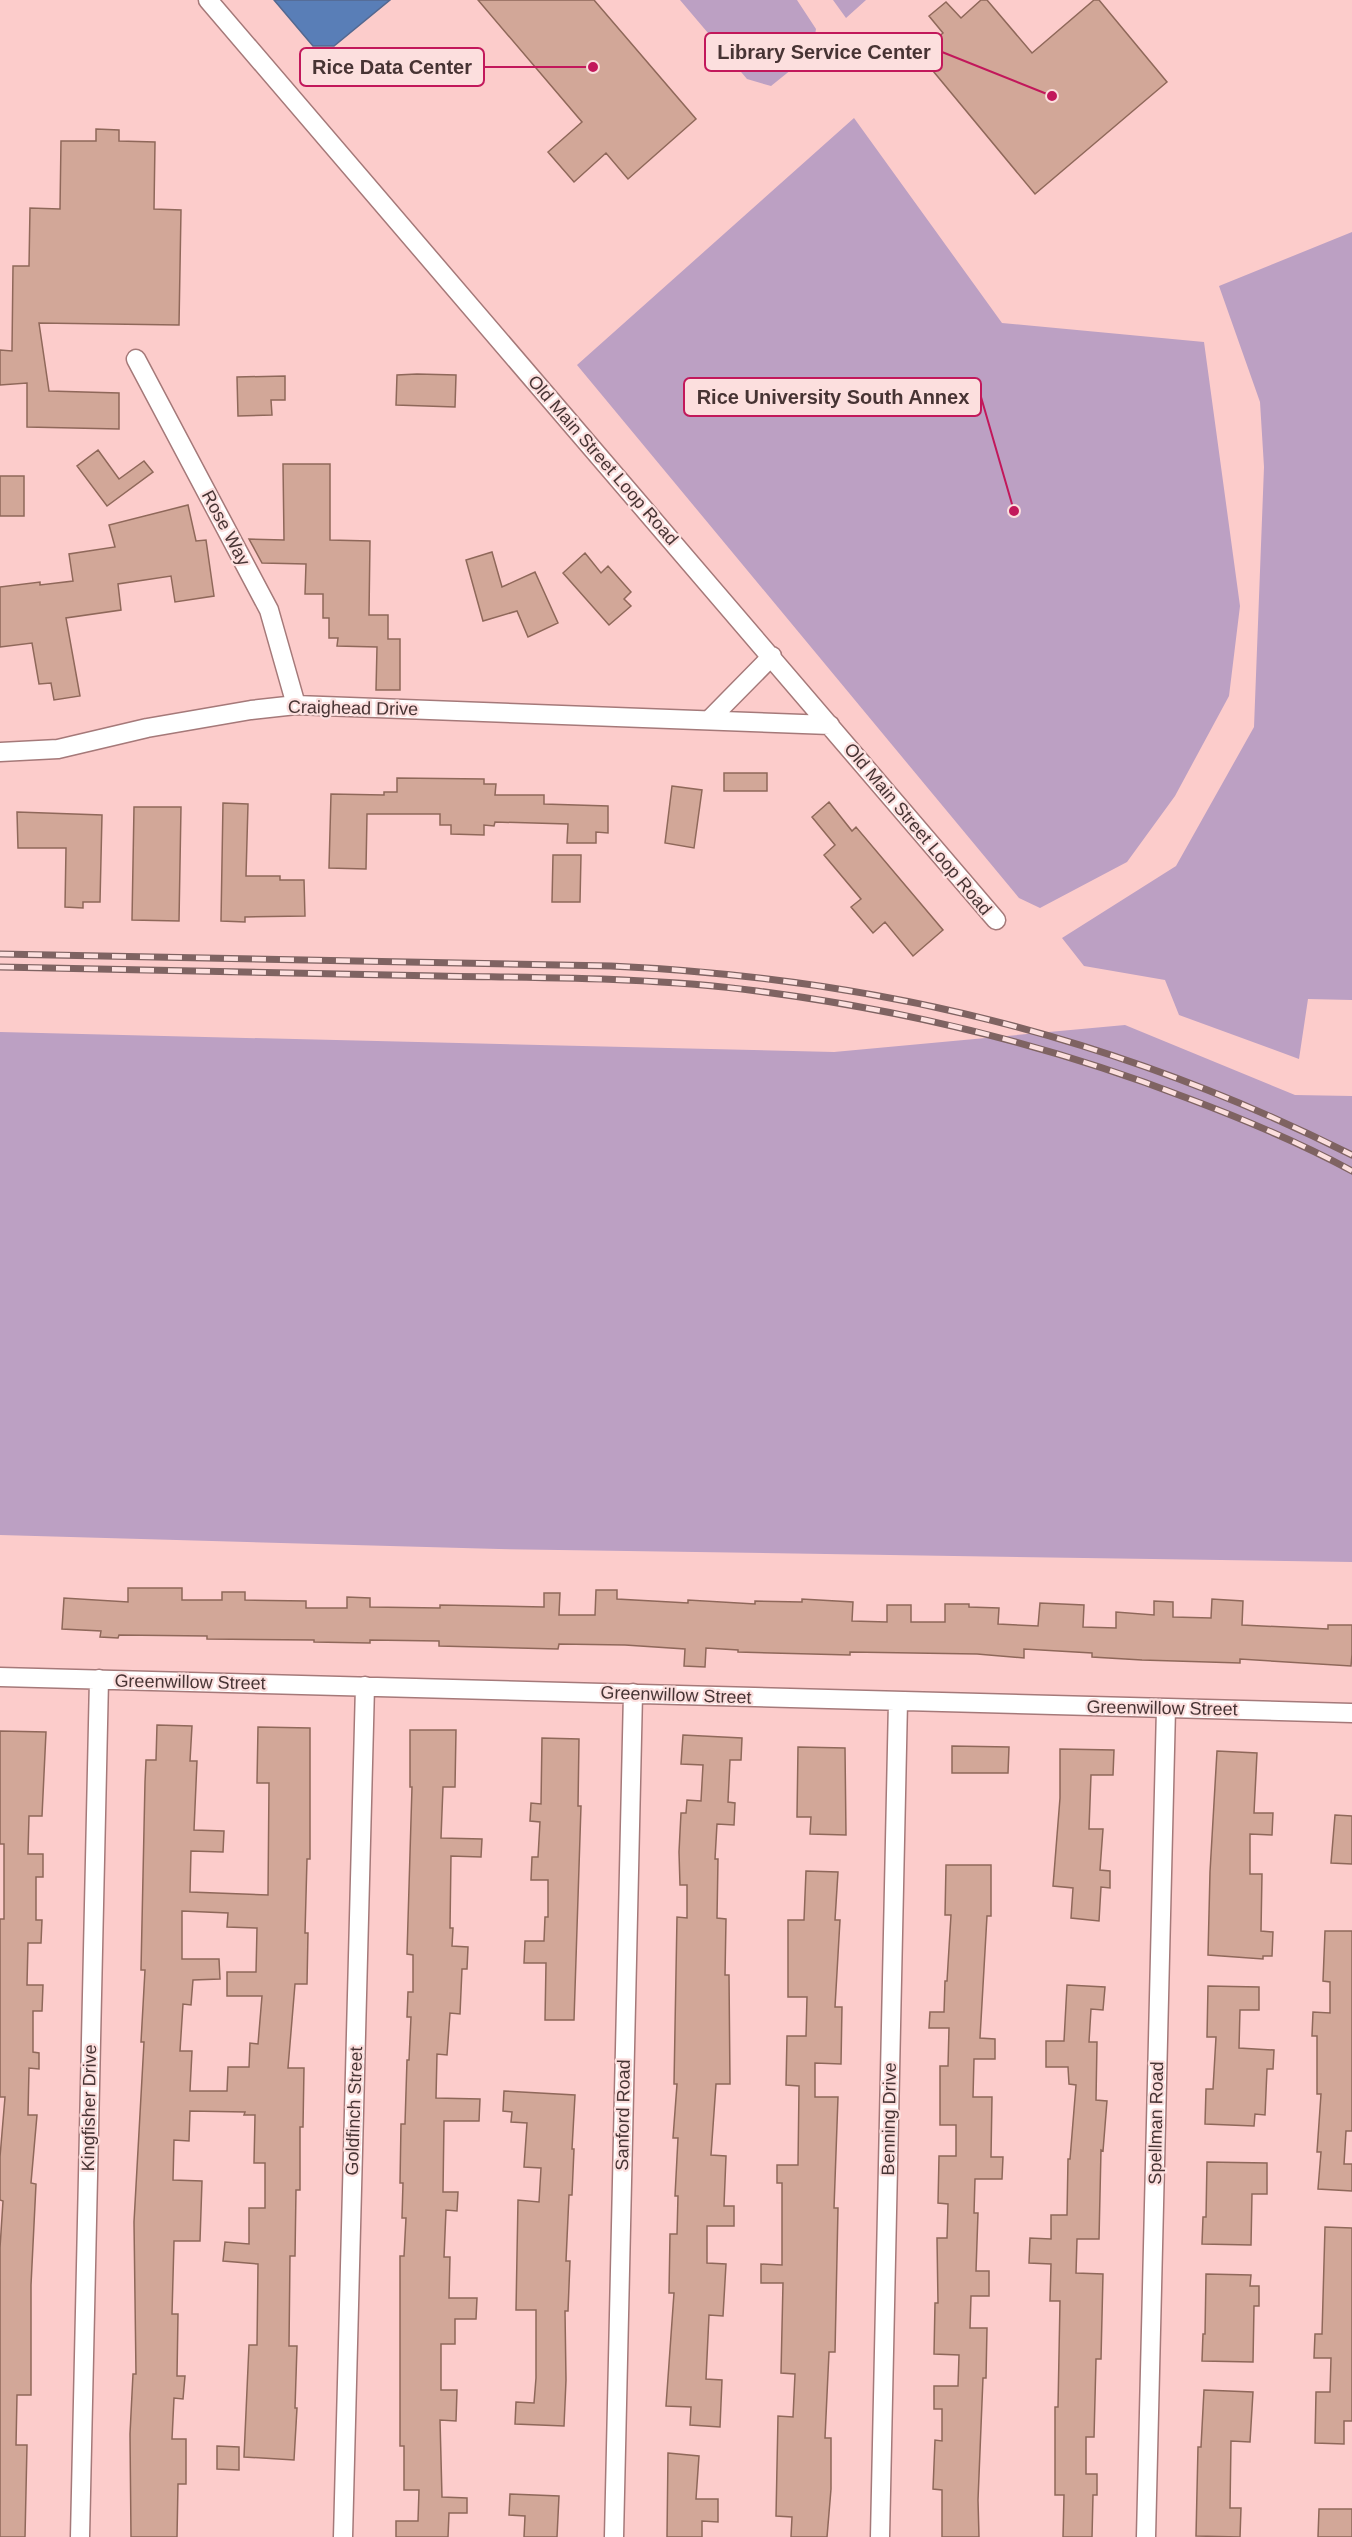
<svg xmlns="http://www.w3.org/2000/svg" width="1352" height="2537" viewBox="0 0 1352 2537" font-family="Arial,sans-serif">
  <style>
    .green { fill: #bca0c3 }
    .water { fill: #597eb7; stroke: #546890; stroke-width: 1.5 }
    .building { fill: #d2a798; stroke: #8f685a; stroke-width: 1.5; fill-rule: evenodd }
    .lines { fill: none; stroke-linecap: round; stroke-linejoin: round }
    .minor-casing { stroke: #a57979; stroke-width: 21 }
    .minor { stroke: #fff; stroke-width: 18 }
    .rail-casing { stroke: #7f6362; stroke-width: 7 }
    .rail { stroke: #fcdfde; stroke-width: 4.5; stroke-dasharray: 14; stroke-linecap: butt }
    .labels { text-anchor: middle; stroke-width: 4.5; stroke-linejoin: round; paint-order: stroke }
    .street-label { font-size: 18px; fill: #473434; stroke: #fcdfde }
    .leader { fill: none; stroke: #c2185b; stroke-width: 2 }
    .callout-dot { fill: #c2185b; stroke: #fcdfde; stroke-width: 2 }
    .callout { fill: #fcdfde; stroke: #c2185b; stroke-width: 2 }
    .callout-label { font-size: 20px; text-anchor: middle; font-weight: bold; fill: #473434 }
  </style>
  <rect width="100%" height="100%" fill="#fccccb"/>
  <path class="green" d="M680,0H797L816,29L812,53L771,86L747,79Z
    M833,0H866L846,18Z
    M854,118L1002,323L1204,342L1240,606L1229,696L1175,796L1127,862L1040,908L1019,898L577,365Z
    M1352,232V1000L1308,999L1299,1059L1179,1015L1165,980L1084,966L1062,938L1176,866L1254,727L1264,467L1260,402L1219,286Z
    M1125,1025L1295,1095L1352,1096V1562L499,1549L0,1535V1032L834,1052Z"/>
  <path class="water" d="M274,0H390L334,46H313Z"/>
  <path class="building" d="M478,0H594L696,119L628,179L606,153L574,182L548,152L582,122Z
    M981,0H987L1032,53L1094,0H1099L1167,82L1035,194L919,54L943,33L929,16L946,2L961,18Z
    M96,129L119,130V141L155,142L154,209L181,210L179,325L39,323L49,391L119,393V429L27,427V383L0,385V350L12,351L13,266H29L30,208L60,209L61,141H96Z
    M417,374L456,375L455,407L396,405L397,375Z
    M285,376V400H271L272,415L238,416L237,377Z
    M98,450L119,479L144,461L153,472L107,506L77,466Z
    M283,464H330V540L370,541L369,615H388V639H400V690H376L377,647L337,646L338,638H329V618H323V594H305L306,564L262,563L249,539L284,540Z
    M0,476H24V516H0Z
    M188,505L196,541L206,540L214,596L175,602L171,576L118,584L121,610L66,618L80,696L54,700L51,683L39,684L32,643L0,647V587L40,582V585L73,581L69,554L115,547L109,525Z
    M492,552L502,587L535,572L558,623L528,637L517,611L483,621L466,560Z
    M585,553L601,573L608,566L631,592L624,599L631,606L609,625L563,573Z
    M724,773H767V791H724Z
    M397,778L484,779V784H496L495,795H544V804L608,806V833L596,832V843H567L568,824L495,822L494,826L484,825V835L451,834V825H440V814H367L366,869L329,868L331,794L384,795V792H397Z
    M672,786L702,790L694,848L665,843Z
    M829,802L852,831L856,827L943,930L913,956L885,922L873,933L851,907L861,899L824,855L835,845L812,817Z
    M223,803L248,804L246,876H280V880H304L305,916L245,917V922L221,921Z
    M134,807H181L179,921L132,920Z
    M17,812L102,815L100,902H83V908L65,907L66,848H18Z
    M553,855H581L580,902H552Z
    M128,1588H182V1600H222V1592H245V1600L306,1601V1608H347V1597L370,1598V1607L440,1608V1605L544,1607V1593H560L559,1615H595L596,1590H617V1599L688,1603V1600L755,1604V1601L802,1602V1599L853,1602L852,1621L887,1622V1605H911V1622H945V1604H969V1607L999,1608L998,1624L1038,1626L1040,1603L1084,1605L1083,1627L1116,1628V1612L1154,1615V1601L1173,1602V1617L1211,1618L1212,1599L1243,1601L1242,1625L1328,1629V1625H1352V1654L1351,1666L1240,1659V1663L1142,1660L1092,1657V1653L1024,1649V1658L977,1654L850,1652V1655L738,1652V1650L706,1648L705,1667L684,1666L685,1649L625,1645L559,1644L558,1649L439,1646V1641L370,1640V1643L314,1642V1640L207,1639V1636L119,1635L118,1638L100,1637L101,1631L62,1629L64,1598L128,1602Z
    M157,1725L192,1726L190,1761H197L194,1830L224,1831L223,1852L191,1851L190,1892L268,1895L269,1783H257L258,1727L310,1728V1859H307L305,1933H308L307,1984H295L288,2068H304L303,2127H300V2190H296L295,2256H290L289,2346H297L295,2408H297L294,2460L244,2457L249,2345H257L258,2264L223,2261L225,2242L249,2244V2208H265V2163H254L255,2115H244L245,2112L190,2111L189,2141L174,2140L173,2180L202,2181L200,2241H174L172,2314H178L177,2376H185L183,2399L174,2398L172,2439H186V2484H178L177,2537H131L130,2434L133,2374H136L134,2222L144,2042H141L145,1970H141L145,1782L146,1760H156ZM182,1911L228,1913L227,1927L257,1928L256,1972H227V1996H262L258,2044L250,2043L249,2067H228L227,2091H190L192,2051H180L183,2004L191,2005L193,1980L220,1979L219,1959H182Z
    M410,1730H456L455,1787H443L441,1838L482,1839L481,1857L451,1856L450,1928H453L452,1946L468,1947L467,1969H462L460,2014L450,2013L447,2055L437,2054L436,2098L480,2099L479,2121H444L443,2192H458L457,2211L446,2210L444,2257H450L449,2298H477L476,2319H455V2344H441V2390H457L456,2421L440,2420L442,2497L467,2498V2513H449L448,2537H396V2521H418L419,2490H404V2446H400V2256H404L406,2218H402L403,2183H400L401,2124H405L407,2060H409L411,2017H407L408,1992H413V1955L407,1954L412,1787H410Z
    M0,1731L46,1732L42,1816H29L28,1854H43V1877H36V1920H42L41,1943H28L27,1985H43L42,2011H33V2052L39,2053V2069L29,2068L28,2115H37L31,2183L36,2184L31,2285V2395H17L16,2445H27L25,2537H0V2248L3,2201L0,2200V2157L5,2097H0V1919H4V1844H0Z
    M683,1735L742,1738L741,1760H730L728,1802L735,1803L734,1825L717,1824L715,1859H718L717,1918L726,1919L725,1975H729L730,2084H716L711,2155L726,2156L724,2206H734V2226H707V2263L726,2264L723,2316L709,2315L706,2379L722,2380L720,2427L690,2425L691,2407L666,2406L674,2293H669L670,2234H677L678,2196H675L678,2138H673L677,2084H674L677,1917L687,1918V1885H680L679,1852L681,1813H686L687,1800L701,1801L703,1765L681,1764Z
    M542,1738L579,1739L578,1806H581L574,2020H545L546,1963H524L525,1941H544L545,1917H548V1880H531L532,1857H538L540,1822L530,1821L531,1803L541,1804Z
    M952,1746L1009,1747L1008,1773H952Z
    M798,1747L845,1748L846,1835L810,1834L811,1817H797Z
    M1060,1749L1114,1750L1113,1775H1091L1089,1829H1103L1100,1870L1110,1871V1888L1101,1887L1099,1921L1071,1918L1073,1888L1053,1886L1060,1798Z
    M1217,1751L1257,1753L1254,1813H1273L1272,1835L1250,1834V1874H1262L1261,1931L1273,1932L1272,1956H1263V1959L1208,1955L1210,1872Z
    M1335,1815L1352,1816V1864L1331,1863Z
    M946,1865H991V1916H987L980,2038L995,2039V2059H974L973,2097H992L991,2157H1003L1002,2179H975L974,2213H978L976,2271H989V2296H971L970,2328H987L986,2378H983L978,2500L979,2537H942V2490L933,2489L935,2440L942,2441V2409H934V2386H958L959,2355L934,2354L935,2303H938L937,2238H947L948,2204L938,2203L939,2156H956V2125H940V2066H948L949,2028H929L930,2012H944L945,1981H947L951,1915H945Z
    M806,1871L838,1872L835,1920H840L835,2007H842L841,2064L815,2063V2097H838L834,2208H838L835,2352H829L825,2438H831V2489L827,2537H791L792,2517L776,2516L778,2416L793,2417L795,2374L781,2373L783,2283H761V2264L782,2265V2183H777V2165H798L799,2086L786,2085L787,2036H806L807,1997H788V1920H804Z
    M1325,1931H1352V2131H1346L1344,2164H1352V2191L1318,2189L1321,2152H1317L1321,2094H1317V2036H1312L1313,2012L1330,2013V1982L1323,1981Z
    M1067,1985L1105,1987L1103,2010L1091,2009L1089,2042H1097L1096,2100L1107,2101L1103,2151L1101,2150L1099,2239H1077L1076,2273L1103,2274L1101,2359H1096L1094,2437H1086V2474H1097V2495H1093L1092,2537H1063L1064,2495H1055V2407H1058L1060,2301H1050L1051,2264L1029,2263L1030,2238L1051,2239V2215H1067L1068,2159H1070L1076,2085L1069,2084L1068,2067H1046V2041H1064Z
    M1208,1986L1259,1987V2010H1240L1239,2048L1274,2050L1273,2069H1267L1265,2115L1255,2114L1254,2126L1205,2124L1206,2089H1213L1216,2037H1207Z
    M504,2091L575,2095L572,2149H574L572,2195H569L566,2261H570L568,2311H565L566,2380L564,2426L515,2424L516,2402L534,2403L536,2378V2310H516L518,2200L539,2202L541,2168L524,2167L527,2123L511,2122L512,2112L503,2111Z
    M1207,2162L1267,2163V2194H1252L1251,2245L1202,2244L1203,2217H1206Z
    M1325,2227L1352,2228V2421H1344V2444L1315,2443L1316,2392H1330L1331,2358H1314L1315,2334H1322Z
    M1206,2274L1251,2275L1250,2286H1259V2306H1254L1253,2362L1202,2361L1203,2334H1205Z
    M1204,2390L1253,2392L1250,2442L1231,2441L1230,2508H1241L1240,2537L1196,2536L1198,2447H1201Z
    M217,2446L239,2447V2470L217,2469Z
    M668,2453L699,2456L696,2499H718V2522L702,2521V2537H667Z
    M510,2494L559,2496L557,2537H524L525,2516L509,2515Z
    M1319,2509H1352V2537H1318Z"/>
  <g class="lines">
    <g class="minor-casing">
      <path id="minor" d="M208,0L996,920
        M136,359L269,610L296,705
        M709,720L772,656
        M0,752L58,749L147,728L251,710L296,705L830,725
        M0,1677L1352,1713
        M80,2537L99,1679
        M343,2537L365,1686
        M614,2537L633,1693
        M880,2537L898,1701
        M1146,2537L1166,1708"/>
    </g>
    <use href="#minor" class="minor"/>
    <g class="rail-casing">
      <path id="rail" d="M0,954L611,966C875,978 1115,1036 1352,1155
        M0,967C146,970 292,973 438,976C544,978 651,977 757,991C906,1010 1046,1044 1187,1098C1243,1119 1299,1142 1352,1171"/>
    </g>
    <use href="#rail" class="rail"/>
  </g>
  <g class="labels">
    <g class="street-label">
      <text transform="translate(603 460) rotate(49)" y="6">Old Main Street Loop Road</text>
      <text transform="translate(226 528) rotate(62)" y="6">Rose Way</text>
      <text transform="translate(353 708) rotate(1)" y="6">Craighead Drive</text>
      <text transform="translate(918 829) rotate(50)" y="6">Old Main Street Loop Road</text>
      <text transform="translate(190 1682) rotate(1)" y="6">Greenwillow Street</text>
      <text transform="translate(676 1695) rotate(2)" y="6">Greenwillow Street</text>
      <text transform="translate(1162 1708) rotate(1)" y="6">Greenwillow Street</text>
      <text transform="translate(89 2108) rotate(-89)" y="6">Kingfisher Drive</text>
      <text transform="translate(354 2111) rotate(-88)" y="6">Goldfinch Street</text>
      <text transform="translate(623 2115) rotate(-89)" y="6">Sanford Road</text>
      <text transform="translate(889 2119) rotate(-89)" y="6">Benning Drive</text>
      <text transform="translate(1156 2123) rotate(-89)" y="6">Spellman Road</text>
    </g>
  </g>
  <path class="leader" d="M1052 96L942 52M593 67L484 67M1014 511L981 397"/>
  <g class="callout-dot">
    <circle cx="1052" cy="96" r="6"/>
    <circle cx="593" cy="67" r="6"/>
    <circle cx="1014" cy="511" r="6"/>
  </g>
  <g class="callout">
    <rect x="705" y="33" width="237" height="38" rx="6"/>
    <rect x="300" y="48" width="184" height="38" rx="6"/>
    <rect x="684" y="378" width="297" height="38" rx="6"/>
  </g>
  <g class="callout-label">
    <text x="824" y="59">Library Service Center</text>
    <text x="392" y="74">Rice Data Center</text>
    <text x="833" y="404">Rice University South Annex</text>
  </g>
</svg>
